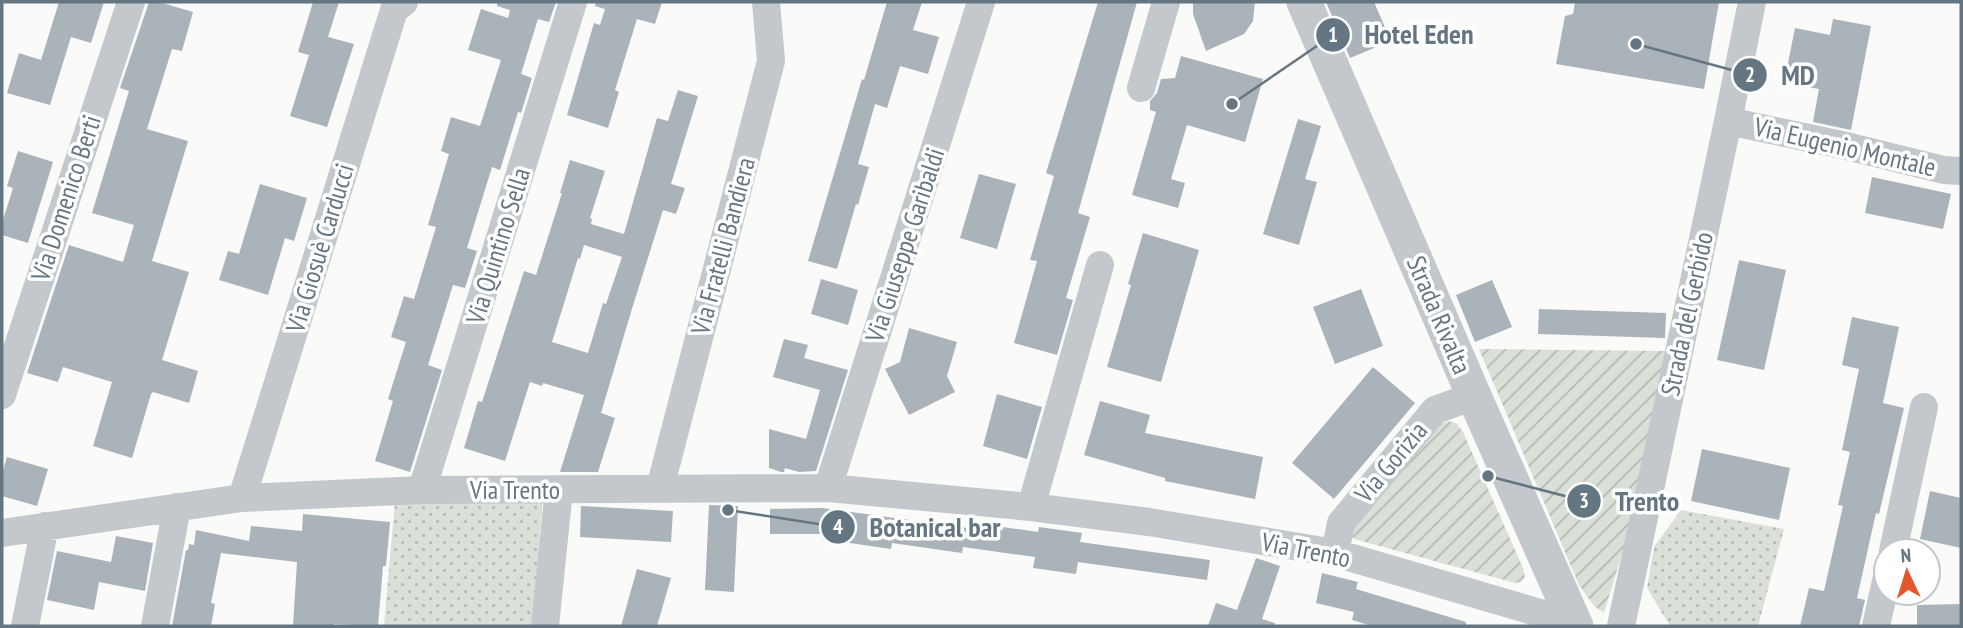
<svg xmlns="http://www.w3.org/2000/svg" width="1963" height="628" viewBox="0 0 1963 628" font-family="'PT Sans Narrow',sans-serif">
  <style>
    .park { fill: url(#park-dots) }
    .garden { fill: url(#garden-furrows) }
    .building { fill: #aab3b9; fill-rule: evenodd }
    .lines { fill: none; stroke-linecap: round; stroke-linejoin: round }
    .minor { stroke: #c3c8cc; stroke-width: 28 }
    .tertiary { stroke: #c3c8cc; stroke-width: 35 }
    .labels { text-anchor: middle; stroke-width: 7; stroke-linejoin: round; paint-order: stroke }
    .street-label { font-size: 26px; fill: #657683; stroke: #fff }
    .leader { fill: none; stroke: #657683; stroke-width: 2.5 }
    .callout-dot { fill: #657683; stroke: #fff; stroke-width: 2.5 }
    .mark-label { font-size: 21px; text-anchor: middle; font-weight: bold; fill: #fff }
    .callout-label { font-size: 28px; text-anchor: middle; font-weight: bold; fill: #657683; stroke: #fff; stroke-width: 7; stroke-linejoin: round; paint-order: stroke }
  </style>
  <defs>
    <pattern id="park-dots" width="8" height="8" patternUnits="userSpaceOnUse" patternTransform="scale(1.75)"><rect width="8" height="8" fill="#dadfd7"/><path d="M2 2h.1M6 6h.1" fill="none" stroke="#b4b9b4" stroke-width="1.8" stroke-linecap="round"/></pattern>
    <pattern id="garden-furrows" width="10" height="10" patternUnits="userSpaceOnUse" patternTransform="scale(1.75)"><rect width="10" height="10" fill="#dadfd7"/><path d="M-1 1l2-2M0 10L10 0M9 11l2-2" fill="none" stroke="#b4b9b4"/></pattern>
  </defs>
  <rect width="100%" height="100%" fill="#fafaf8"/>
  <path class="park" d="M543,499L533,626H384L395,501Z
    M1681,510L1784,529L1758,626H1670L1647,588L1654,547Z"/>
  <path class="garden" d="M1479,349L1668,351L1626,540L1604,613L1594,606L1579,585Z
    M1449,421L1457,424L1463,432L1523,568L1525,577L1521,582L1515,583L1354,539L1351,535L1352,531L1437,424Z"/>
  <path class="building" d="M59,2H104L91,43L71,37L50,105L7,93L19,53L41,60Z
    M149,2H159L193,12L182,51L172,49L147,129L188,141L152,261L189,272L162,360L198,371L189,403L153,392L151,394L132,458L93,446L112,382L63,367L58,382L27,373L69,245L123,262L134,225L92,213L129,91L120,88Z
    M313,2H339L328,37L354,44L327,127L290,116L309,55L298,52Z
    M497,2H556L549,22L538,19L521,74L532,78L521,113L518,112L500,170L492,167L467,248L477,251L465,288L453,285L428,365L442,370L410,472L375,461L393,401L388,399L406,342L391,337L404,296L414,299L436,227L428,225L449,154L441,151L451,117L480,126L501,60L468,50L481,9L508,18L510,10L497,6Z
    M596,2H662L655,24L637,19L615,90L619,92L608,128L567,115L594,23L600,25L605,9L595,6Z
    M887,2H922L913,30L939,37L928,74L900,66L887,108L875,104L858,164L869,167L858,205L856,204L837,269L808,261L862,79L864,80Z
    M1098,2H1137L1078,213L1090,217L1066,298L1073,300L1057,355L1014,343L1037,261L1030,260L1054,176L1046,173Z
    M1193,2H1255L1253,21L1244,34L1206,51L1193,14Z
    M1326,2H1374L1391,41L1350,58Z
    M1575,2H1719L1704,89L1556,64L1565,16L1573,14Z
    M1833,19L1871,26L1851,130L1813,122L1819,89L1784,83L1795,28L1830,35Z
    M1181,56L1263,79L1245,142L1187,125L1171,179L1185,183L1178,208L1132,195L1156,112L1150,110V101L1157,93L1161,79L1175,78Z
    M678,90L698,96L671,184L685,188L676,214L663,210L631,312L601,413L615,418L598,472H560L584,395L543,383L542,386L530,382L505,461L464,448L478,401L482,402L524,271L536,275L562,193H560L570,160L605,171L590,218L592,219L591,224L624,234L657,118L668,121ZM584,245L622,257L606,304L603,303L588,353L552,342L578,258L580,259Z
    M1298,119L1321,126L1305,179L1317,182L1299,245L1263,234Z
    M18,151L53,162L28,243L2,235V223L13,188L7,186Z
    M979,174L1016,184L997,249L960,238Z
    M1872,177L1951,194L1943,229L1865,213Z
    M260,184L307,198L294,241L285,238L268,295L219,280L228,251L239,254Z
    M1143,233L1199,250L1161,382L1107,367L1131,285L1128,284Z
    M1739,260L1786,270L1764,370L1717,360Z
    M821,279L858,290L848,325L811,314Z
    M1492,280L1512,327L1475,342L1456,295Z
    M1361,289L1383,346L1335,364L1313,307Z
    M1539,309L1666,313L1665,338L1538,334Z
    M1852,317L1899,327L1883,403L1904,408L1879,514L1876,513L1857,598L1865,600L1859,626H1800L1809,588L1824,591L1843,506L1838,505L1850,452L1842,450L1859,369L1842,365Z
    M909,328L957,342L947,376L955,392L909,415L885,369L900,362Z
    M784,339L808,345L804,358L848,370L816,471L799,472L785,468L784,472H781L769,468V429L806,439L820,390L773,377Z
    M1373,367L1415,403L1334,499L1292,463Z
    M997,394L1042,407L1027,459L983,446Z
    M1100,401L1150,415L1145,433L1263,457L1255,499L1165,481V478L1084,455Z
    M1702,449L1790,468L1779,520L1691,501Z
    M7,457L48,469L37,506L2,496V474Z
    M1930,491L1961,498V548L1920,539Z
    M709,505L738,506L734,592L705,590Z
    M581,506L673,511L671,542L580,537Z
    M822,508L968,528V522L1038,532L1039,527L1082,533L1080,542L1210,560L1207,580L1078,562L1076,574L1033,568L1035,557L963,547L962,553L892,543L891,549L822,539V534H770V509Z
    M303,514L390,522L386,566H383L378,626L334,624L333,626L293,625L297,562L221,553L211,603L215,604L211,626H172L186,550H188L189,544L194,545L196,530L249,541L251,526L302,531Z
    M116,536L153,543L145,591L99,582L94,610L47,600L57,551L111,562Z
    M1256,558L1280,566L1262,619L1275,623L1274,626H1208L1216,603L1237,610Z
    M637,569L671,578L657,626H621Z
    M1322,573L1358,582L1356,589L1466,622V626H1372L1352,620L1354,612L1316,603Z
    M1961,604V626H1917V605Z"/>
  <g class="lines">
    <path class="minor" d="M1141,88L1166,2
      M1728,121L1842,145L1944,170L1961,171
      M2,395L131,2
      M660,488L771,61L766,2
      M828,488L981,2
      M422,490L573,2
      M242,498L394,10L404,2
      M1031,507L1100,265
      M2,533L242,498L422,490L828,488L1031,507L1149,522L1335,553L1574,623
      M1893,551L1924,407
      M1335,553L1341,523L1435,410L1474,396
      M25,626L45,526
      M155,626L177,507
      M545,626L559,490
      M1621,626L1728,121L1752,2
      M1876,626L1886,581"/>
    <path class="tertiary" d="M1304,2L1474,396L1576,626"/>
  </g>
  <g class="labels">
    <g class="street-label">
      <text transform="translate(1845 147) rotate(13)" y="9">Via Eugenio Montale</text>
      <text transform="translate(66 198) rotate(-72)" y="9">Via Domenico Berti</text>
      <text transform="translate(905 245) rotate(-72)" y="9">Via Giuseppe Garibaldi</text>
      <text transform="translate(498 246) rotate(-73)" y="9">Via Quintino Sella</text>
      <text transform="translate(723 246) rotate(-75)" y="9">Via Fratelli Bandiera</text>
      <text transform="translate(320 248) rotate(-73)" y="9">Via Giosuè Carducci</text>
      <text transform="translate(1687 314) rotate(-78)" y="9">Strada del Gerbido</text>
      <text transform="translate(1439 315) rotate(67)" y="9">Strada Rivalta</text>
      <text transform="translate(1391 462) rotate(-50)" y="9">Via Gorizia</text>
      <text x="515" y="499">Via Trento</text>
      <text transform="translate(1306 550) rotate(11)" y="9">Via Trento</text>
    </g>
  </g>
  <path class="leader" d="M1232 104L1333 35M1636 44L1750 75M1488 476L1584 501M728 510L838 527"/>
  <g class="callout-dot">
    <circle cx="1232" cy="104" r="7"/>
    <circle cx="1636" cy="44" r="7"/>
    <circle cx="1488" cy="476" r="7"/>
    <circle cx="728" cy="510" r="7"/>
    <circle cx="1333" cy="35" r="18"/>
    <circle cx="1750" cy="75" r="18"/>
    <circle cx="1584" cy="501" r="18"/>
    <circle cx="838" cy="527" r="18"/>
  </g>
  <g class="mark-label">
    <text x="1333" y="42">1</text>
    <text x="1750" y="82">2</text>
    <text x="1584" y="508">3</text>
    <text x="838" y="534">4</text>
  </g>
  <g class="callout-label">
    <text x="1419" y="44">Hotel Eden</text>
    <text x="1798" y="85">MD</text>
    <text x="1647" y="511">Trento</text>
    <text x="935" y="537">Botanical bar</text>
  </g>
  <rect width="1963" height="628" fill="none" stroke="#657683" stroke-width="7"/>
  <g transform="translate(1907 572) rotate(356)"><circle r="33" fill="#ffffff" stroke="#c1c8cd" stroke-width="2"/>
  <path d="M0-5L12 26L0 18L-12 26Z" fill="#e4572e"/>
  <text y="-10" font-size="19" font-weight="bold" text-anchor="middle" fill="#657683">N</text>
  </g>
</svg>
